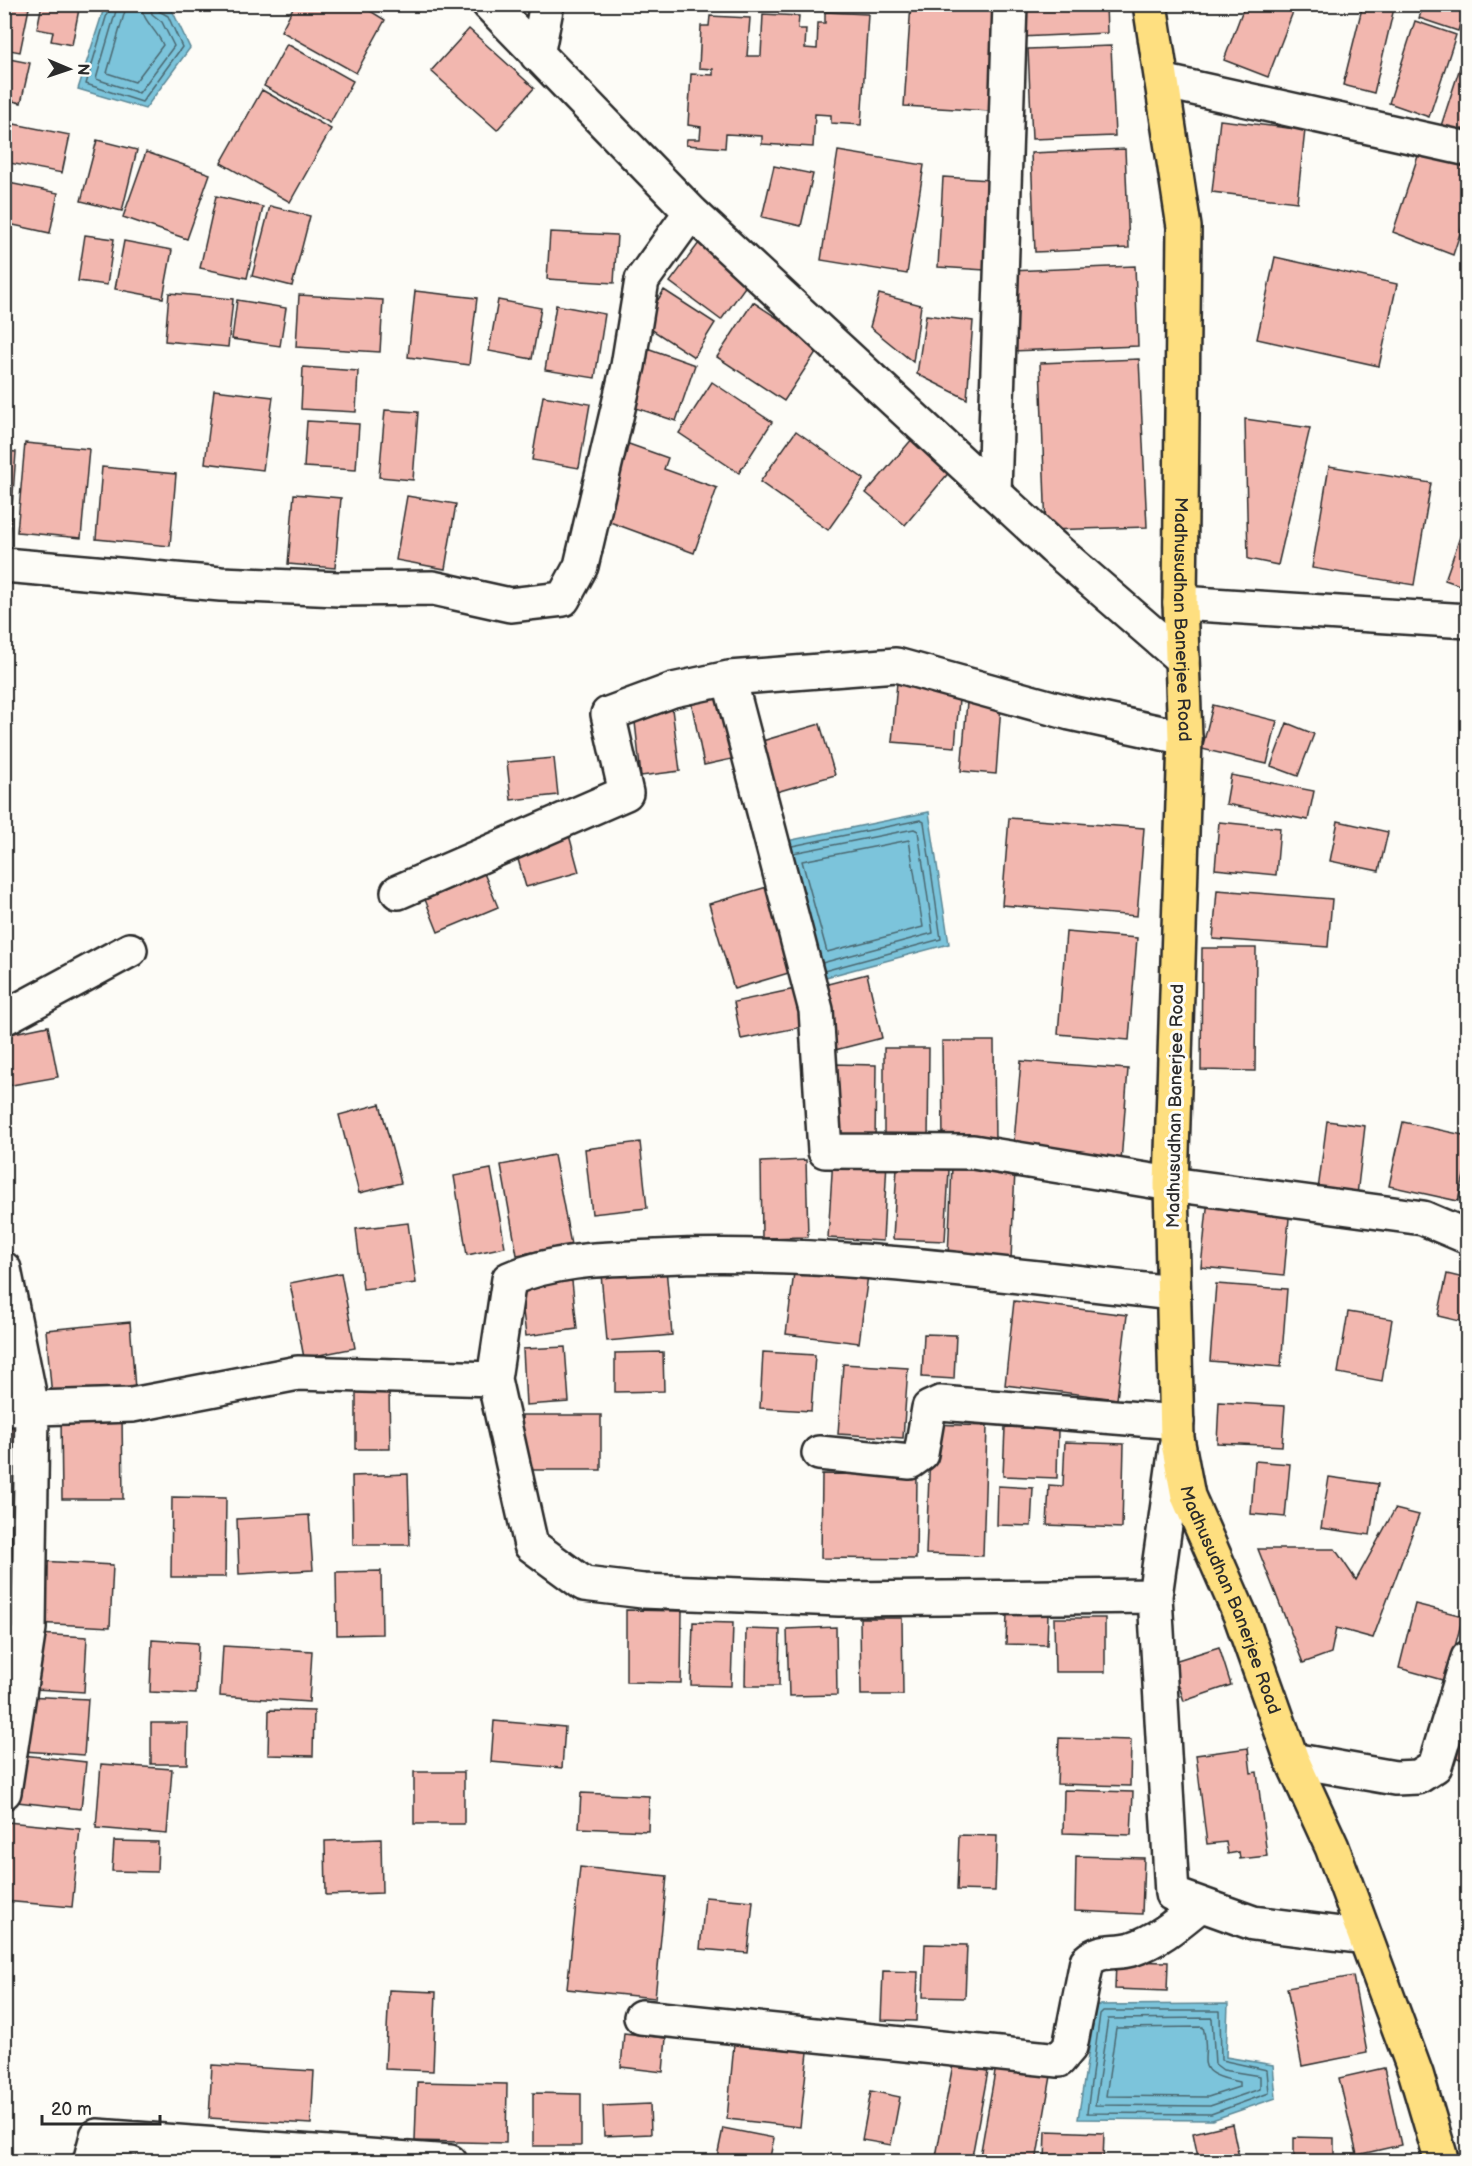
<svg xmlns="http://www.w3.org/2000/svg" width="1472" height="2166" viewBox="0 0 1472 2166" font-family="'Balsamiq Sans',sans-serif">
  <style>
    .water { fill: #7bc4db; stroke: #5b8795; stroke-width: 1.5 }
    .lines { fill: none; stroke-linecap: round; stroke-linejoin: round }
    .shore { stroke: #4b6871; stroke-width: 1.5 }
    .building { fill: #f2b7af; stroke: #2b2b2b; stroke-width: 1.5 }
    .minor-casing { stroke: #2b2b2b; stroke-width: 38 }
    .major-casing { stroke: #2b2b2b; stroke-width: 38 }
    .minor { stroke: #fdfcf7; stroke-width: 33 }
    .major { stroke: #fedf80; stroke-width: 33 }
    .labels { text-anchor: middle; stroke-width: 6; stroke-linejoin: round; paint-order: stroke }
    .street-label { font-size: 18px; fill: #2b2b2b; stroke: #fdfcf7 }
  </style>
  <rect width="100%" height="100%" fill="#fdfcf7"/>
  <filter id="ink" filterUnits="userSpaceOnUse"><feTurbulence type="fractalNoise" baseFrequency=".0167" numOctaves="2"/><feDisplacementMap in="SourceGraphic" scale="12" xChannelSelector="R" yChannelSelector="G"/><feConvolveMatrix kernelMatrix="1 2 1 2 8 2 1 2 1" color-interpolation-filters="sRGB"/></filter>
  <g filter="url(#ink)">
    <path class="water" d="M105,5H157L172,10L190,48L145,109L78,89Z
      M929,812L949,944L811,981L772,844Z
      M1228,2004L1226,2057L1273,2065L1276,2098L1212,2120L1078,2119L1096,2005Z"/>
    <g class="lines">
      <path class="shore" d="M110,4L86,84L142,102L182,47L168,16L159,11L158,4
        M118,4L96,79L139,93L174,46L162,22L152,14L150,4
        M127,4L107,73L135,82L163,45C157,30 142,21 141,4
        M909,840L923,927L827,952L802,861Z
        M792,846L920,820L924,822L941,939L824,971
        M793,853L914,829L918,831L933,933L822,963
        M1103,2011H1220L1221,2060L1267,2070L1269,2093L1211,2114L1087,2113L1100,2014Z
        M1212,2018L1215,2064L1223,2070L1260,2076V2089L1210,2106L1095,2105L1108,2019Z
        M1203,2027C1213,2062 1187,2071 1239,2082V2087L1208,2097L1106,2096L1116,2028Z"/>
    </g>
    <path class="building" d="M4,4L29,8L20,52L4,49Z
      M42,4H80L72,45L51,41L53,32L37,29Z
      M295,4H359L385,20L356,73L281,31Z
      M911,4H996L990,111L904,106Z
      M1019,4H1106L1107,33L1020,37Z
      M1245,4H1296L1268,77L1224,60Z
      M1363,4H1395L1374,93L1343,85Z
      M1424,4H1466L1458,31L1419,18Z
      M825,12L868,14L861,125L831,123V115L815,114L813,147L762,144V136L726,134L725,148L686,145L687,139H700L701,127L688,125L691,74L713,75V69L699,68L701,26H709L710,16L750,18L747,56H761L763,14L799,16L798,29H806L805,48L817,49L818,23H825Z
      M1468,18V34L1463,32Z
      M1415,21L1456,35L1429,117L1389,103Z
      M469,29L534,88L497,130L431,71Z
      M287,44L353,81L330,123L264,86Z
      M1111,46L1115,136L1032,139L1028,49Z
      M1465,52L1468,53V138L1440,129Z
      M4,58L30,63L21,103L4,99Z
      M262,90L331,129L290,202L221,163Z
      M1220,120L1305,130L1297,202L1212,192Z
      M4,122L70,135L62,173L4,162Z
      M97,140L137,150L122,211L81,201Z
      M1421,147L1468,162V209L1453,255L1393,232Z
      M1125,149L1129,248L1035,252L1031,153Z
      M838,151L924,165L907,274L821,260Z
      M146,152L210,174L187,239L123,217Z
      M774,166L813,174L801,226L762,217Z
      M943,177L990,180L985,270L938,267Z
      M4,182L58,193L50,233L4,223Z
      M216,196L263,207L247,278L200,268Z
      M270,206L310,216L292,286L252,276Z
      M550,232L617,235L614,283L547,279Z
      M85,235L114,239L107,285L78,281Z
      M124,241L172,250L163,298L115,289Z
      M699,243L750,280L721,320L670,282Z
      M1275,257L1397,284L1379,366L1257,339Z
      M1135,266L1138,346L1012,351L1009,271Z
      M664,290L715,323L694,357L643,324Z
      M415,291L477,298L469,365L408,357Z
      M169,293L233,299L228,347L165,341Z
      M879,294L921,305L913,362L870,327Z
      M299,295L383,300L380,352L296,347Z
      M237,300L286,308L280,346L232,339Z
      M498,300L541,308L532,359L489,351Z
      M753,302L820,346L784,401L717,357Z
      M556,305L605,314L595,378L545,370Z
      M926,315L973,321L967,399L917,374Z
      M647,348L695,365L676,421L627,405Z
      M1139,359L1147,527L1046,530L1040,363Z
      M303,367L358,371L356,412L301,409Z
      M712,382L772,422L739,473L679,433Z
      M214,390L273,397L263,470L205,463Z
      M543,396L590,404L579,468L532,460Z
      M385,410L418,412L413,480L379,477Z
      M1245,419L1310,428L1278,565L1248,559Z
      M307,421L359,424L356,470L304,467Z
      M796,431L864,479L828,530L760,482Z
      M913,438L951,470L905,525L866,493Z
      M25,443L89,449L81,538L17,532Z
      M626,443L668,458L664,469L717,488L694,553L599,518Z
      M4,451L16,452L10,537H4Z
      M1329,466L1431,483L1414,585L1312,568Z
      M102,467L176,474L170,546L96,539Z
      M294,494L341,498L335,568L288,564Z
      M407,496L456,504L445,569L396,560Z
      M1468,514V588L1445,580Z
      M897,682L960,687L955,747L892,742Z
      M729,693L741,757L704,765L691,701Z
      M967,702L1001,705L996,774L961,771Z
      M1213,705L1277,721L1267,764L1202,749Z
      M672,709L680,771L641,776L634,713Z
      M1287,723L1314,734L1298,776L1271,766Z
      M820,724L835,775L766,795L752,744Z
      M554,758L558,795L511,800L507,762Z
      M1231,775L1314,791L1308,820L1226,804Z
      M1009,818L1144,828L1137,916L1002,905Z
      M1338,821L1388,832L1379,871L1330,861Z
      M1219,822L1280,828L1276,875L1215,869Z
      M569,835L579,872L526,887L515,849Z
      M481,866L498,907L438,932L422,892Z
      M767,887L792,972L734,989L709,904Z
      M1217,890L1332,899L1328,947L1213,939Z
      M1066,932L1137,938L1129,1040L1058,1034Z
      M1202,948H1256L1255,1071L1201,1070Z
      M867,974L882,1038L835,1050L820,986Z
      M800,988L807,1026L741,1039L734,1002Z
      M48,1026L58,1077L6,1086L4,1035Z
      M942,1041H994L995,1143L943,1144Z
      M884,1048H929L928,1141H884Z
      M1021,1061L1128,1069L1121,1162L1013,1153Z
      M833,1064L876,1065L875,1143L831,1142Z
      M380,1104L401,1183L359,1193L339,1115Z
      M1327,1121L1365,1126L1357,1195L1318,1190Z
      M1403,1122L1468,1136V1159L1458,1201L1389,1186Z
      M640,1142L647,1208L592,1214L585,1149Z
      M554,1155L571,1245L517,1255L501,1165Z
      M833,1157L887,1160L883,1241L828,1238Z
      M806,1160L808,1237L762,1238L761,1162Z
      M897,1167L949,1170L945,1241L893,1239Z
      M952,1167L1015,1170L1011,1259L948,1256Z
      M491,1169L505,1247L467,1255L454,1176Z
      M1208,1199L1290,1207L1284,1275L1201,1267Z
      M408,1223L416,1283L363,1289L356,1229Z
      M795,1265L868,1275L859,1343L786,1334Z
      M666,1268L672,1335L607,1341L601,1274Z
      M341,1273L355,1348L304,1358L290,1283Z
      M1447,1274L1468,1279V1323L1438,1316Z
      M572,1281L577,1329L526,1336L520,1286Z
      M1216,1284L1287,1289L1281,1367L1210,1361Z
      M1014,1301L1127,1315L1117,1399L1005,1385Z
      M1348,1312L1392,1319L1382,1381L1338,1373Z
      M130,1322L135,1389L52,1397L46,1330Z
      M924,1334L956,1335L954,1379L922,1377Z
      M565,1347L569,1402L526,1405L523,1349Z
      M663,1352L664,1391L615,1392V1353Z
      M763,1352L815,1355L811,1411L760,1408Z
      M4,1360H14L13,1406H4Z
      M843,1364L908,1368L903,1438L838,1434Z
      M356,1388H389L390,1449H356Z
      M1219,1402L1285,1406L1282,1446L1217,1443Z
      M522,1415H601V1470H522Z
      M4,1416H23V1456H4Z
      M61,1416H122L123,1499H62Z
      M931,1424L987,1426L983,1556L926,1554Z
      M1005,1427L1058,1429L1057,1478L1003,1476Z
      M1065,1442L1124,1444L1122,1528L1047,1525L1049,1485L1063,1486Z
      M1255,1461L1290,1464L1285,1517L1251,1514Z
      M408,1474L410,1545H353L352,1476Z
      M822,1474L917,1475L916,1559L821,1558Z
      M1329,1477L1378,1484L1370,1535L1321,1528Z
      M998,1486L1033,1488L1031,1526L997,1525Z
      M172,1497L226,1498L225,1577H171Z
      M1395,1509L1419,1515L1373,1638L1336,1628L1331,1653L1303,1663L1258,1549H1335L1356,1580Z
      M309,1515L313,1570L239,1574L237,1519Z
      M39,1561L113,1565L110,1627L35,1623Z
      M381,1571L382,1634L337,1635L336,1572Z
      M1415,1604L1463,1616L1446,1681L1399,1668Z
      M626,1610L682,1611L681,1683L626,1682Z
      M1007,1613L1048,1614L1047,1645L1006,1644Z
      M860,1618H902L903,1695H861Z
      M1054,1618H1105V1672H1055Z
      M693,1622L733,1623L731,1686L691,1685Z
      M836,1627L837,1695L789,1696L787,1629Z
      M746,1629L780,1630L779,1686H745Z
      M38,1634L87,1637L84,1692L35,1689Z
      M152,1640L198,1643L196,1694L150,1692Z
      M223,1646L312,1651L309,1702L220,1696Z
      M1219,1647L1231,1685L1184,1701L1171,1662Z
      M25,1696L88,1699L84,1755L22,1751Z
      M269,1710L314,1711L313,1756L268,1755Z
      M1468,1711V1763L1448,1753Z
      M494,1721L565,1727L562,1768L491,1762Z
      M151,1723H188L187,1764H151Z
      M1059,1738L1131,1740L1130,1786L1057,1784Z
      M1248,1748L1251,1773L1257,1772L1267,1856L1240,1859L1239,1852L1228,1854L1226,1842L1207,1844L1196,1755Z
      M13,1754L86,1762L81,1809L8,1801Z
      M101,1764L172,1769L167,1834L96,1828Z
      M414,1772H464V1824H414Z
      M1064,1790L1133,1792L1131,1835L1063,1833Z
      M581,1793L649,1796L648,1831L579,1828Z
      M7,1822L80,1829L72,1907L4,1901Z
      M959,1835L997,1836L995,1891L957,1890Z
      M381,1839L382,1893L326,1895L325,1841Z
      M114,1841L158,1842L157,1872L112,1871Z
      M1076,1856L1144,1858L1142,1914L1075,1911Z
      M580,1867L667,1876L655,1998L567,1989Z
      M705,1897L753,1901L748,1953L700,1949Z
      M925,1944L967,1945L965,1998L923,1997Z
      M1116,1961L1168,1962L1167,1991L1115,1989Z
      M883,1971L918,1972L916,2021L881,2020Z
      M1353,1976L1367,2053L1302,2066L1287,1988Z
      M389,1990L436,1992L433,2071L385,2069Z
      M624,2033L666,2038L663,2072L621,2067Z
      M734,2044L808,2052L800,2127L727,2119Z
      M953,2064L988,2071L971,2162H935Z
      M212,2065L314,2071L311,2124L209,2118Z
      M996,2066L1051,2076L1036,2162H979Z
      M1384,2068L1401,2145L1357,2155L1339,2078Z
      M417,2082L507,2084L506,2143L415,2141Z
      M871,2091L900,2097L891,2145L862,2140Z
      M533,2093L581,2094V2146H533Z
      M650,2104L651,2134L604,2136L603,2106Z
      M1232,2124L1240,2162H1199L1193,2133Z
      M723,2128L774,2138L769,2162H716Z
      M1046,2131L1104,2133L1103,2162H1045Z
      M1294,2137L1334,2138V2162H1294Z
      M126,2150L203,2152V2162H126Z
      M806,2156L838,2162H805Z"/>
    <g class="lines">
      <g class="minor-casing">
        <path id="minor" d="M489,4L691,212L1054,548L1182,659
          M537,55L547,4
          M1162,81L1468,149
          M994,492L1010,4
          M4,565L221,584L339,589L433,588L510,605L563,599L581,566L628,366L642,280L691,212
          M1180,603L1468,621
          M729,678L816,1010L825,1151L973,1152L1171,1184L1423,1218L1468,1237
          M398,892L626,793L608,714L673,690L729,678L896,665L1070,713L1185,738
          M4,1018L130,950
          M4,1269L32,1408L29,1628L4,1792
          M494,1379L509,1279C557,1259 605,1259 656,1257C829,1249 1001,1275 1173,1293
          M4,1409L132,1405L298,1373L494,1379L531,1545L584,1584L643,1591L839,1599L1155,1596L1176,1447
          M819,1453L910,1462L921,1454L929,1408L940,1403L1177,1422
          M1155,1596L1172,1894L1253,1923L1365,1937
          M1292,1760L1395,1778L1418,1777L1435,1766L1468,1658
          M641,2017L1059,2060L1070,2047L1087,1961C1101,1948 1115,1954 1132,1949C1159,1940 1178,1923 1200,1905
          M90,2162L97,2136L450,2162"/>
      </g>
      <g class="major-casing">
        <g id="major">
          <path id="s1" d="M1150,4L1184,227L1180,603L1185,738L1171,1184L1177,1438L1188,1496L1241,1617L1292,1760L1332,1847L1416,2074L1442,2162"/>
        </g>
      </g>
      <use href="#minor" class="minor"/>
      <use href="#major" class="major"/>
    </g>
  </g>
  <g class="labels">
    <g class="street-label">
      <text dy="6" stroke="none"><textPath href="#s1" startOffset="618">Madhusudhan Banerjee Road</textPath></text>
      <text transform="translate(1175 1106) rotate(-89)" y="6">Madhusudhan Banerjee Road</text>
      <text dy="6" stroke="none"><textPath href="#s1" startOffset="1608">Madhusudhan Banerjee Road</textPath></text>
    </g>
  </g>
  <rect width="1472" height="2166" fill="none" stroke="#fdfcf7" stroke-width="24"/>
  <rect x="12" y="12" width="1448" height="2142" fill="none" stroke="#2b2b2b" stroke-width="2" filter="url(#ink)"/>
  <g transform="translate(69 69) rotate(92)" stroke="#fdfcf7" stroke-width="4.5" paint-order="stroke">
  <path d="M0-4.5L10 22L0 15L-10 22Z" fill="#2b2b2b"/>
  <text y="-9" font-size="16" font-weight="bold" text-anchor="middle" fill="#2b2b2b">N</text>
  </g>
  <path d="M42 2115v9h118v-9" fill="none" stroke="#2b2b2b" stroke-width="3"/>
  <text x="51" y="2115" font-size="18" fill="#2b2b2b" stroke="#fdfcf7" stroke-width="4.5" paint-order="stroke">20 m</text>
</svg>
